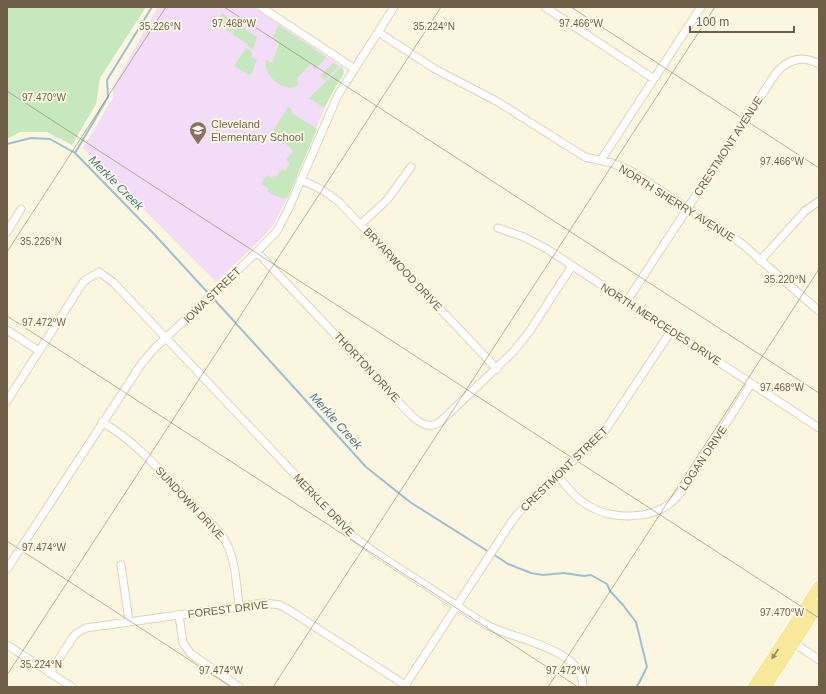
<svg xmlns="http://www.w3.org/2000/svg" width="826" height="694" viewBox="0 0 826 694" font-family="Arial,sans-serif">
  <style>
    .education { fill: #f2dcf7 }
    .green { fill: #c7e7bf }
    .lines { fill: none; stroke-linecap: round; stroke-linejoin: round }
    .stream { stroke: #9cbfd4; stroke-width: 2 }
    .street-casing { stroke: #ded3bc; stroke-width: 9 }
    .primary-casing { stroke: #fff; stroke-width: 13 }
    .street { stroke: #fff; stroke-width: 7 }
    .primary { stroke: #f7e89a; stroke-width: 11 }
    .oneway { fill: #988861 }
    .ticks { fill: none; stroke: #705f48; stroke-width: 1; stroke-opacity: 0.45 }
    .labels { text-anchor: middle; stroke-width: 3.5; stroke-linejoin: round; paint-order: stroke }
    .education-label { font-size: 11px; fill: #785e54; stroke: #fefae5; text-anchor: start }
    .street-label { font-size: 11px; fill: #705f48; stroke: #fefae5 }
    .water-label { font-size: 12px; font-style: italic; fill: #497690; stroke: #fefae5 }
    .ticks-label { font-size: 10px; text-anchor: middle; fill: #705f48; stroke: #fefae5; stroke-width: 3.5; stroke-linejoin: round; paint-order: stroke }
  </style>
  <rect width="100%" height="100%" fill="#fbf6df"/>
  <path class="education" d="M158,7H253L344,68L324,109L288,197L276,219L272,227L262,238L216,282L83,148L113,98V87Z"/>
  <path class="green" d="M7,7H146L100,78L96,104L72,145L47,132H20L7,139Z
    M222,13L237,24L231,33L215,23Z
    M238,25L257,37L253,49L247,46L248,44L232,34Z
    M278,25L326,57L324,60L314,70L313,64H311L297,78L298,85C285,95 262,75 266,60L272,63L279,44L273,38Z
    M246,48L252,52L251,57L257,59L252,73L249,75L234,66Z
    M333,63L339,66L325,80L320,76Z
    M341,67L344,71L343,75L337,84L324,108L309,98Z
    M288,107L291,109L292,113L317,129L288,197L284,199L267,192L269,189L261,184L267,175L272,178L274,175L276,177L282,169L285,171L290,163L286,160L293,151L286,144L271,134Z"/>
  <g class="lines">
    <path class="stream" d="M7,144L31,138L50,139L75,153L154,234L209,294
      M75,153L108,97L107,80L152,7
      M212,297L366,467L410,502L489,552
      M493,554L508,564L531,573L543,575L564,573L584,576L591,575L607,584L610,591L623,605L636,622L647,667L639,683L636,687"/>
    <g class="street-casing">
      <path id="street" d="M261,7L355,69
        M545,7L654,79
        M378,32L435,69L498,102L585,157L612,163L631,171L741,243L819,311
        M601,160L701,7
        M300,180C315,185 327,192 339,202L497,369
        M361,224L387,200L411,167
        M498,228L524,237L547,249L819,428
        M7,232L21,209
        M257,252L412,416C421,424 429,429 440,422L514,351L529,332L572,266
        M760,261L805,211L819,201
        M627,301L776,73C788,59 802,55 819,64
        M7,330L39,351
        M7,401L84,281L99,272L114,283L353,536L376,553L485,624C513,640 583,647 583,687
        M102,422C138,443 164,475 192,504C205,518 223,532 229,549C236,565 237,589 239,606
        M558,476C567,487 576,499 589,506C612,520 652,520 673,501C685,490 692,475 701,461C718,436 735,410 751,384
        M121,565L129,621
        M7,569L142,363L155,348L257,252L277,231L288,210L338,95L394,7
        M179,615L183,643L191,654L239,687
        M794,643L819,660
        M7,645L72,687
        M50,673L73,637L77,633L86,628L264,603L280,605L289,610L405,685
        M404,687L512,521C539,486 577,462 606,429L671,331"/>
    </g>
    <g class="primary-casing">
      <path id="primary" d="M753,687L819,586
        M766,687L819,605"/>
    </g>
    <use href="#street" class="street"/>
    <use href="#primary" class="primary"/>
  </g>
  <defs><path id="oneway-solid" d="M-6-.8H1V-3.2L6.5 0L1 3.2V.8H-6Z"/></defs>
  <use class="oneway" href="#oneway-solid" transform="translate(775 654) rotate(124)"/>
  <path class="ticks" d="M224,7L819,393M571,7L819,168M7,91L819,618M7,252L166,7M7,316L578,687M7,541L231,687M7,675L441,7M273,687L715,7M548,687L819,269"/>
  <defs>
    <g id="school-pin" transform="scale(0.9)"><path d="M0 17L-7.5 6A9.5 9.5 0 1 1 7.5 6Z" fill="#8d6e63" stroke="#fefae5"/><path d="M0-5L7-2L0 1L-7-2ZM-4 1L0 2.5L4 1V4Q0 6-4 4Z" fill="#fff"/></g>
  </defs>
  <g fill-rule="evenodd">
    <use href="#school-pin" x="198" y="130"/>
  </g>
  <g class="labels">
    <g class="education-label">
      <text x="211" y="128">Cleveland<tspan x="211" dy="13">Elementary School</tspan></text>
    </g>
    <g class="street-label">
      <text transform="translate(728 146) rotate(-57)" y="4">CRESTMONT AVENUE</text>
      <text transform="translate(677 203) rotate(32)" y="4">NORTH SHERRY AVENUE</text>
      <text transform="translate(403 269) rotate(47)" y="4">BRYARWOOD DRIVE</text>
      <text transform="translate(212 295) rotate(-44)" y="4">IOWA STREET</text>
      <text transform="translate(661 324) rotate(33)" y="4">NORTH MERCEDES DRIVE</text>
      <text transform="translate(367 367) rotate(47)" y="4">THORTON DRIVE</text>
      <text transform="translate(703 458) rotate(-56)" y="4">LOGAN DRIVE</text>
      <text transform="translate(564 469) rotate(-44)" y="4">CRESTMONT STREET</text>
      <text transform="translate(190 503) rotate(47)" y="4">SUNDOWN DRIVE</text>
      <text transform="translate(324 505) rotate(46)" y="4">MERKLE DRIVE</text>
      <text transform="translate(228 609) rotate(-7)" y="4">FOREST DRIVE</text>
    </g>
    <g class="water-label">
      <text transform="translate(116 183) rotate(45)" y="4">Merkle Creek</text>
      <text transform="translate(336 421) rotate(48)" y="4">Merkle Creek</text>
    </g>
  </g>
  <g class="ticks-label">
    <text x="234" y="27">97.468°W</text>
    <text x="581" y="27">97.466°W</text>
    <text x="160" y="30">35.226°N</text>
    <text x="434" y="30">35.224°N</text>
    <text x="44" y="101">97.470°W</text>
    <text x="782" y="165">97.466°W</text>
    <text x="41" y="245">35.226°N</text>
    <text x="785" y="283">35.220°N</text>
    <text x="44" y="326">97.472°W</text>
    <text x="782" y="391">97.468°W</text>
    <text x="44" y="551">97.474°W</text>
    <text x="782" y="616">97.470°W</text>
    <text x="41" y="668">35.224°N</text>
    <text x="221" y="674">97.474°W</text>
    <text x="568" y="674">97.472°W</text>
  </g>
  <rect width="826" height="694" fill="none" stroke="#705f48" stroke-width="16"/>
  <path d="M690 26v6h104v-6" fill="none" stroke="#705f48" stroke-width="2"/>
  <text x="696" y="26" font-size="12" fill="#705f48" stroke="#fefae5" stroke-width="3" paint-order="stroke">100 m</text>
</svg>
